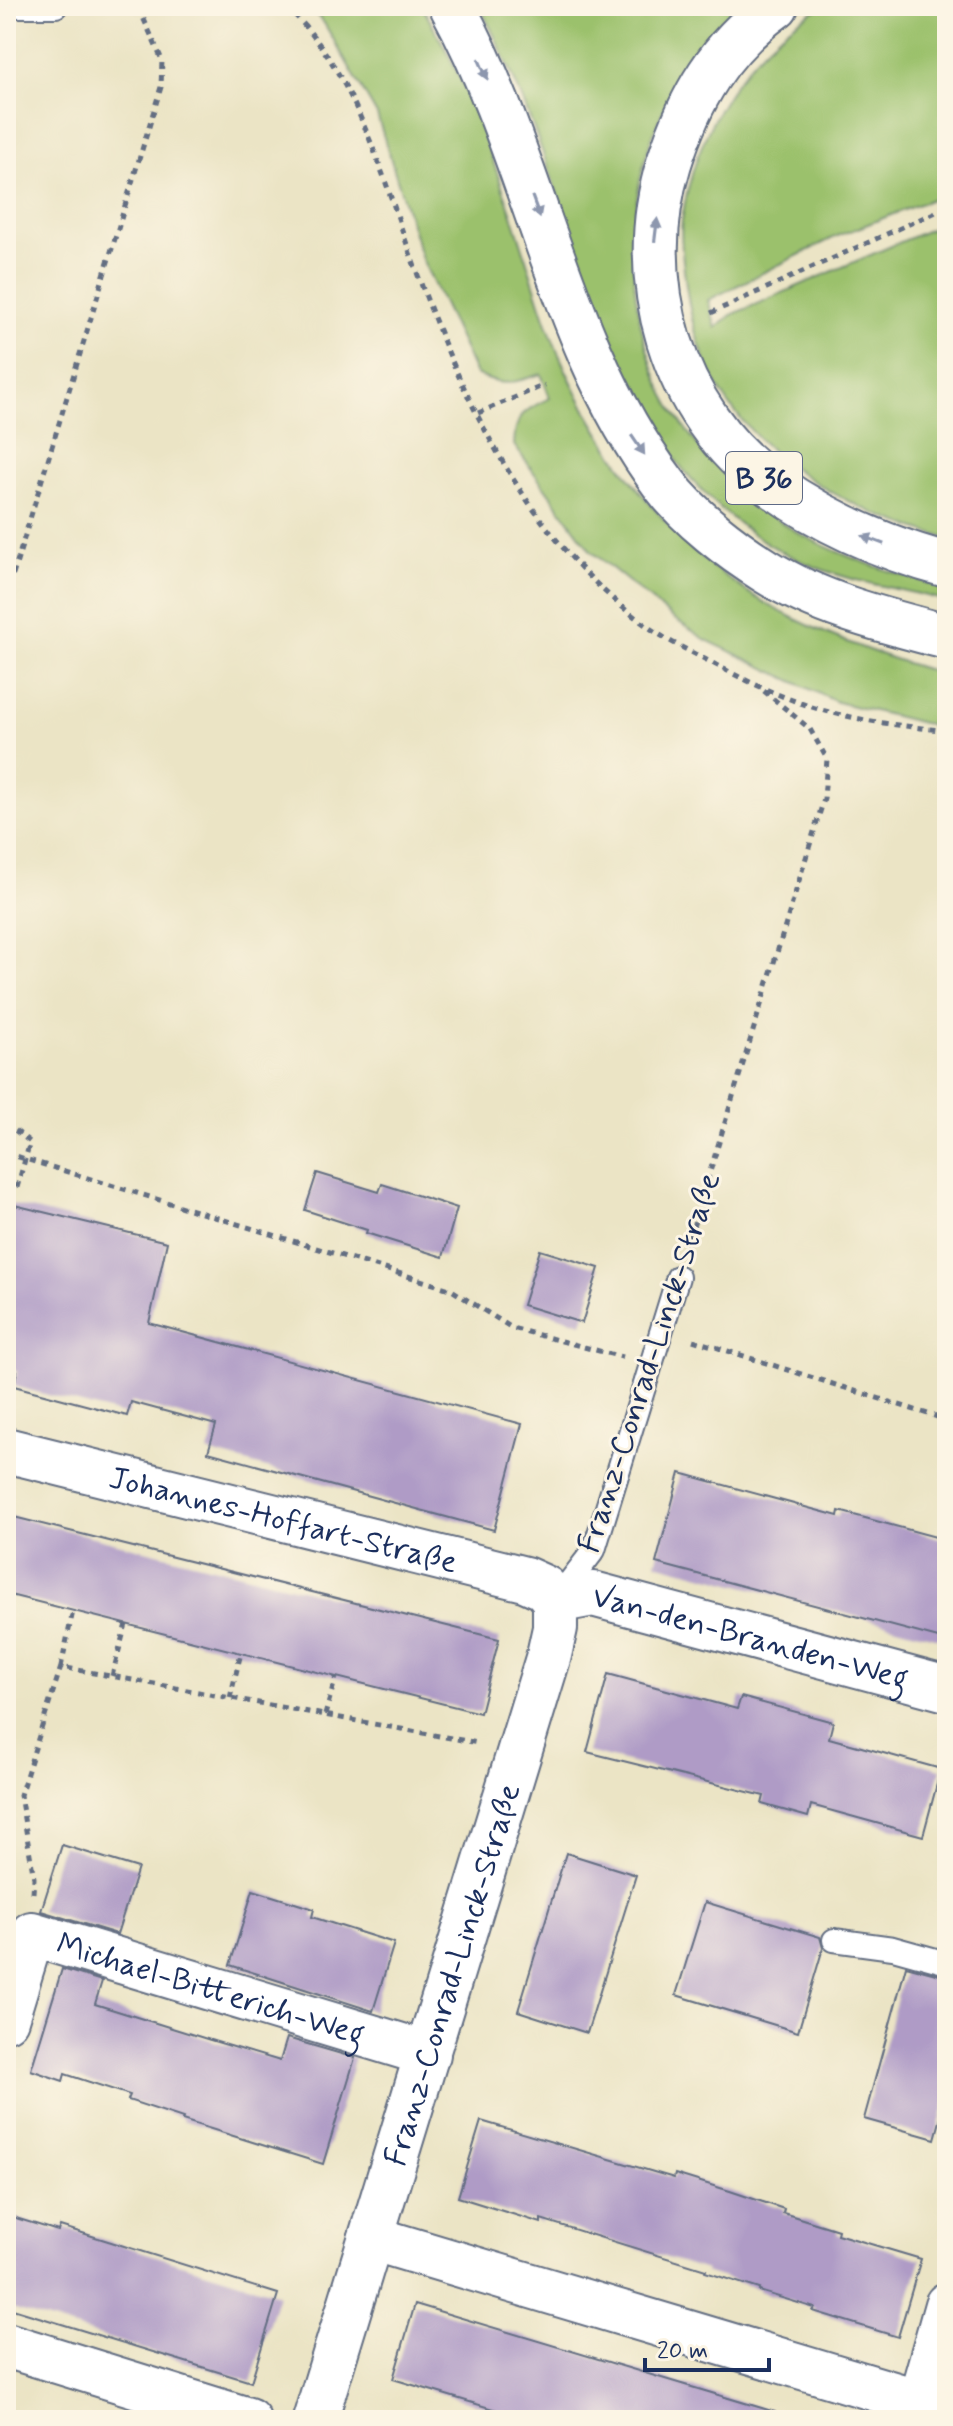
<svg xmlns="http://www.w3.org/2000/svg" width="953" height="2426" viewBox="0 0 953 2426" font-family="Mynerve,sans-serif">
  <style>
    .green { fill: #9bc16c; stroke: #5b7865; stroke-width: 2 }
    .building { fill: #af9bc6 }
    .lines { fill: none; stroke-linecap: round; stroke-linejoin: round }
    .lane-casing { stroke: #646e82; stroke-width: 26 }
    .street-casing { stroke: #646e82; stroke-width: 48 }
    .highway-casing { stroke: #646e82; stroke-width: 48 }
    .path { stroke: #646e82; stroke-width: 5; stroke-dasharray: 6 6; stroke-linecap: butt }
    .lane { stroke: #fff; stroke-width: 22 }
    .street { stroke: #fff; stroke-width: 44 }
    .highway { stroke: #fff; stroke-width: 44 }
    .oneway { fill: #8d97ae }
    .labels { text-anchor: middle; stroke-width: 6; stroke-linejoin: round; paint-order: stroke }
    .shield { fill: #fcf5e5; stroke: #5e6a86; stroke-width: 2 }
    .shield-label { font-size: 30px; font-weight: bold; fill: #1b2f5e }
    .street-label { font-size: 32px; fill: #1b2f5e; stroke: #fcf5e5 }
  </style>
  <rect width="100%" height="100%" fill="#fcf5e5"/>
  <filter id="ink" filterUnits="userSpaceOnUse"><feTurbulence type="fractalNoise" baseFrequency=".0125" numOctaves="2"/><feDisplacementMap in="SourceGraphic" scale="16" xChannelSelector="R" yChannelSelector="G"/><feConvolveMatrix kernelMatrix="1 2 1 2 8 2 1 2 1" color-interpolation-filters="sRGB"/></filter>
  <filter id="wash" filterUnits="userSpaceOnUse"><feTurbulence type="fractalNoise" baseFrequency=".006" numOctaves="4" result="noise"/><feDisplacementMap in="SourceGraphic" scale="32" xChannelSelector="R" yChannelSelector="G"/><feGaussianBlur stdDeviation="1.8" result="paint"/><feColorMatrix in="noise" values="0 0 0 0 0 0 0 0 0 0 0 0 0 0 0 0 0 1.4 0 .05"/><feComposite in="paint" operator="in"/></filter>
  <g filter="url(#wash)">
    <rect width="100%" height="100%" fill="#ebe4c5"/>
    <path class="green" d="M308,6H422C433,27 446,48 456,70C477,114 493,161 509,206C526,254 538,304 557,350C604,461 684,565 793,618C840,641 896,661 947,675V729L837,702L706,640L673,618L591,551L514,445C515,414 524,411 550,398L541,374C513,382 504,389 476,374L422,259L377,115L324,23Z
      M479,6H740C724,19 712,35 699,51C630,141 616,261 653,368C672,423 716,469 759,506C809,548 886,571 947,589V601C899,588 847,582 801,561C707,519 645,432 606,339C584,285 570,228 550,173C530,116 508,59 479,6Z
      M823,6H947V193L835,237L708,300L716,328L731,315L947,222V538C865,516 781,475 729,404C704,369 692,329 686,286C684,266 679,241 682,220C695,132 743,48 823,6Z"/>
    <g id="blocks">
      <path class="building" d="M317,1173L379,1192L382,1184L457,1208L443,1257L366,1233L367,1230L305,1210Z
        M6,1203L167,1242L149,1323L522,1424L494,1530L208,1452L216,1425L131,1402L127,1416L14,1386L17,1371L6,1368Z
        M540,1250L599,1268L582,1323L523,1305Z
        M680,1473L838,1516L839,1511L947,1540V1621L942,1639L656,1563Z
        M6,1515L499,1639L480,1713L6,1594Z
        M608,1674L737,1709L741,1697L833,1722L829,1738L941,1769L923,1836L811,1805L808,1817L762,1804L764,1796L587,1752Z
        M62,1845L138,1868L117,1934L41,1911Z
        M566,1853L636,1875L587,2033L518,2011Z
        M253,1890L314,1909L312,1917L394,1943L373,2011L230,1965Z
        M705,1902L820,1937L823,1948L798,2032L676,1995Z
        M906,1966L947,1977V2096L935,2139L864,2119Z
        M62,1969L102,1981L95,2004L207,2039L280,2061L287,2038L355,2058L323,2164L182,2120L183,2118L128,2100L130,2095L65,2074L63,2081L31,2070Z
        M481,2121L674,2178L675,2174L730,2191L784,2209L783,2213L838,2230L837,2234L921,2259L898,2337L813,2311L815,2308L759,2291L760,2289L705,2272L706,2270L541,2219V2223L458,2197Z
        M6,2215L58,2231L60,2226L278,2294L251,2382L6,2307Z
        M415,2304L775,2412L774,2420H530L393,2379Z"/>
    </g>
  </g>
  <g filter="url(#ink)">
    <use href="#blocks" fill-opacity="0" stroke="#646e82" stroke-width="2"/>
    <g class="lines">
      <g class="lane-casing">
        <path id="lane" d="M7,6H56
          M558,1597L594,1550L678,1277
          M834,1940L893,1948L947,1963"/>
      </g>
      <g class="street-casing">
        <g id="street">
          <path id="s1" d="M6,1450L525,1579L545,1588L555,1601"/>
          <path id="s2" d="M555,1601L593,1594L947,1689"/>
          <path id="s3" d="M6,2019L32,1934L428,2054"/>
          <path d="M371,2238L923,2403V2390L947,2305"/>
          <path d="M6,2345L248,2420"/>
          <path id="s4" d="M315,2420L549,1655L555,1628V1601"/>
        </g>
      </g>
      <g class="highway-casing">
        <path id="highway" d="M452,6C536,160 558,343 665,485C689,517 732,550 766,571C820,605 886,621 947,637
          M776,6C719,47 690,97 669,163C633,278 671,413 771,484C824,522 884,548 947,565"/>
      </g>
      <path class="path" d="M286,6C354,70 380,168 410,253C460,395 528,546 657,633C675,645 696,654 716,665C758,687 804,708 851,717C882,724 915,727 947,731
        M711,313L947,207
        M478,413L545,385
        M6,598L161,87L162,60L138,6
        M6,1123L30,1142L16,1191L6,1188
        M6,1153L450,1289L512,1328L622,1357
        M686,1250L824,799L827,759L810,729L764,691
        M693,1340L947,1420
        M61,1667L73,1611
        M112,1676L126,1624
        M230,1698L241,1653
        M325,1715L336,1677
        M33,1893L34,1878L20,1795L61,1667L478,1743"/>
      <use href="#lane" class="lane"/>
      <use href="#street" class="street"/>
      <use href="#highway" class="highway"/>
    </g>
    <defs><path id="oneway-solid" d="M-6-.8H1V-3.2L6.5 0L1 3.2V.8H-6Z" transform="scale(2)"/></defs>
    <g class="oneway">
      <use href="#oneway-solid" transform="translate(483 69) rotate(66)"/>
      <use href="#oneway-solid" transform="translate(536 207) rotate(70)"/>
      <use href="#oneway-solid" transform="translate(656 230) rotate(-83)"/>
      <use href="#oneway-solid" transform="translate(638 445) rotate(56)"/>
      <use href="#oneway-solid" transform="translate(873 540) rotate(-159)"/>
    </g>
  </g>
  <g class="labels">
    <rect class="shield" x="726" y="452" width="76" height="52" rx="6"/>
    <g class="shield-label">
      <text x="764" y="488">B 36</text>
    </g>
    <g class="street-label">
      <text transform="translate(648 1362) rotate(-72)" y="11">Franz-Conrad-Linck-Straße</text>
      <text dy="11" stroke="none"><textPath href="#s1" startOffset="286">Johannes-Hoffart-Straße</textPath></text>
      <text dy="11" stroke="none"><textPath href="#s2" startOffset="202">Van-den-Branden-Weg</textPath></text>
      <text dy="11" stroke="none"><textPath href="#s4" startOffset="466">Franz-Conrad-Linck-Straße</textPath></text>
      <text dy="11" stroke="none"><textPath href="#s3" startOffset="276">Michael-Bitterich-Weg</textPath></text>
    </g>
  </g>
  <rect width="953" height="2426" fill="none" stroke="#fcf5e5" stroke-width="32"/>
  <path d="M645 2358v12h124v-12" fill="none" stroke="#1b2f5e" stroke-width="4"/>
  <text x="657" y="2358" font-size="24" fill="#1b2f5e" stroke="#fcf5e5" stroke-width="6" paint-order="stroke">20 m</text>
</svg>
